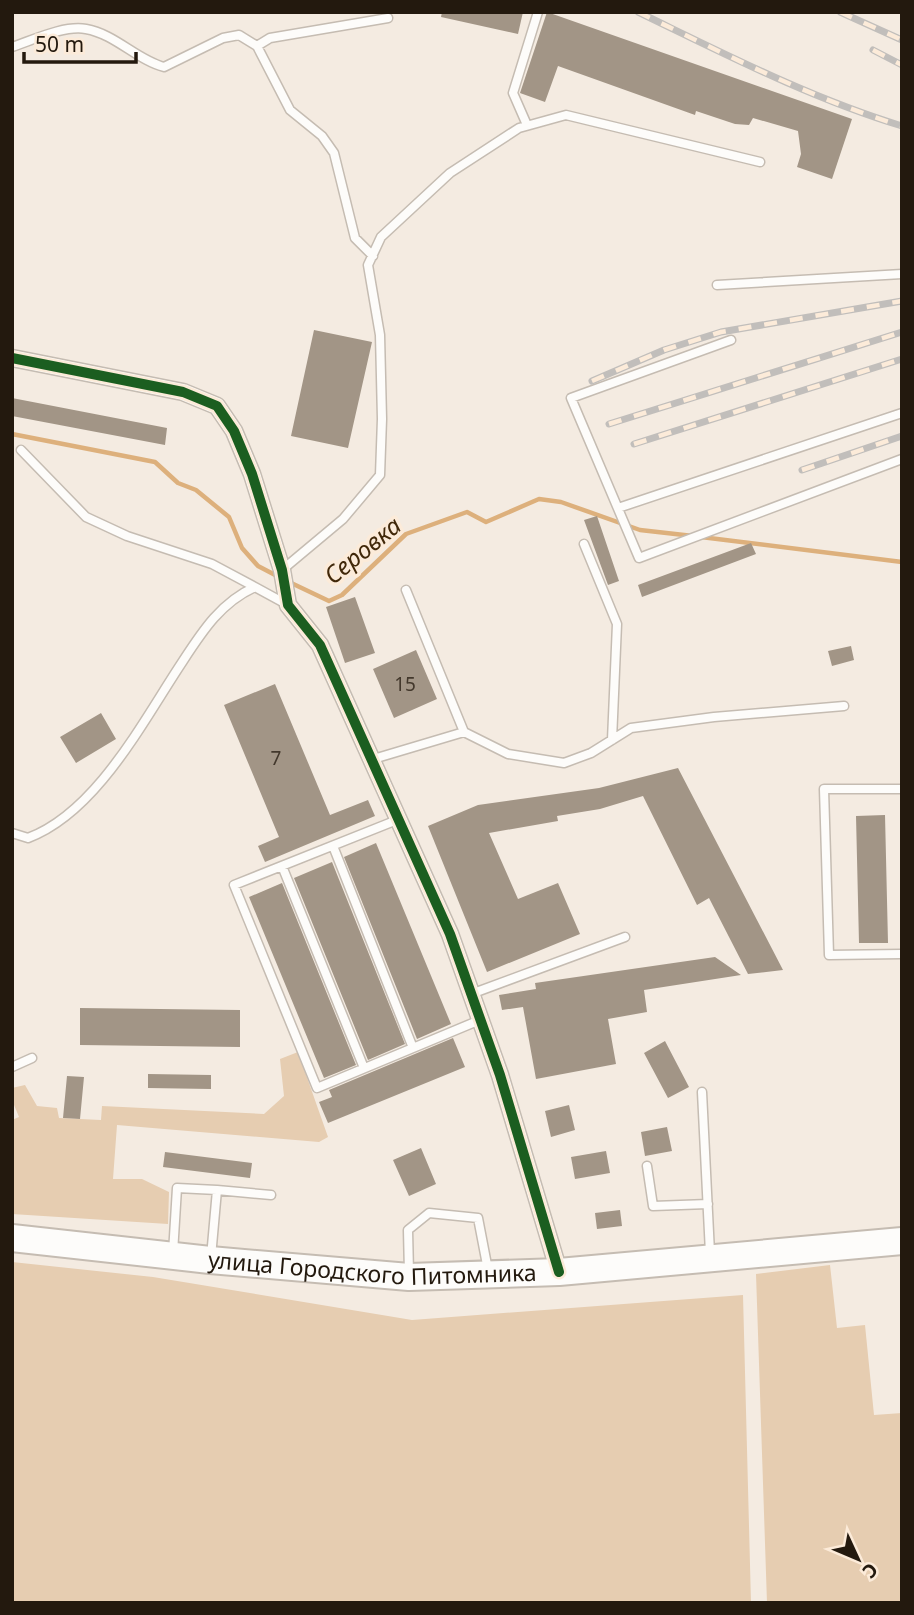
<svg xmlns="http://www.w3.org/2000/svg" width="914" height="1615" viewBox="0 0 914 1615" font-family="'Noto Sans',sans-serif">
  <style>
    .green { fill: #e6cdb1 }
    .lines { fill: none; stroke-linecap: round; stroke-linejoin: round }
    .stream { stroke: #ddb07c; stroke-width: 4.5 }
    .building { fill: #a29586 }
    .service-casing { stroke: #c5bcb2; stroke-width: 11 }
    .minor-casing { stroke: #c5bcb2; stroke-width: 19 }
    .primary-casing { stroke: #c5bcb2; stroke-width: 30 }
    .service { stroke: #fdfcfa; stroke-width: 8 }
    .minor { stroke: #fdfcfa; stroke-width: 16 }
    .primary { stroke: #fdfcfa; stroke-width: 26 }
    .rail-casing { stroke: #c1bebb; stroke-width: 7 }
    .rail { stroke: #fcebd9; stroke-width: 4.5; stroke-dasharray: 13; stroke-linecap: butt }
    .cycleway-casing { stroke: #fcebd9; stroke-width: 15 }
    .cycleway { stroke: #1b5e20; stroke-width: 10 }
    .labels { text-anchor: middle; stroke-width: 7; stroke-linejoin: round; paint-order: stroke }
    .number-label { font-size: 19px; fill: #43382c }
    .street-label { font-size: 23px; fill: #23190e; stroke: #fcebd9 }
    .water-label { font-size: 24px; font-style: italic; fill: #412809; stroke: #fcebd9 }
  </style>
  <rect width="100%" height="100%" fill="#f4ebe1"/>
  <path class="green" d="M298,1052L328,1137L319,1142L117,1125L113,1179H142L169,1192L168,1224L12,1214V1120L19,1117L12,1100V1088L25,1085L37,1106L57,1108L59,1118L101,1120L102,1106L264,1114L284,1096L280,1059Z
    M12,1262L153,1277L412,1320L743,1295L751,1603H12Z
    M830,1265L837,1328L865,1325L874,1415L902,1413V1603H767L756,1274Z"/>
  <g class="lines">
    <path class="stream" d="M12,434L155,462L178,483L196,490L229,517L242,548L258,566L279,577
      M701,537L902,562
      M287,581L329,601L342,595L406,534L467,512L486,522L539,499L561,502L640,530L693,536"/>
  </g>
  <path class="building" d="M442,12H523L518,34L441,17Z
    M547,12L852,119L832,179L797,167L801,154L798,131L753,118L749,125L735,124L696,111L695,115L558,66L545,102L520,93Z
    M314,330L372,342L348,448L291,436Z
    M12,398L167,428L165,445L12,416Z
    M597,516L619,581L608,585L584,520Z
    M751,543L756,554L642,597L638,585Z
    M355,597L375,653L345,663L326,607Z
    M851,646L854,660L832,666L828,651Z
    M416,650L437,699L394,718L373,669Z
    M275,684L330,815L368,800L375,816L265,862L258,846L279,837L224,705Z
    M101,713L116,739L76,763L60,737Z
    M678,768L783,970L748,974L709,898L697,905L643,796L600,809L557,816L558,821L489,833L518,899L558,883L580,934L487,972L428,826L478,805L599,788Z
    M885,815L888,943H859L856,816Z
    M376,843L451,1024L417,1039L344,857Z
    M332,862L405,1044L368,1060L294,878Z
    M282,883L356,1065L324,1078L249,897Z
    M715,957L741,975L644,990L647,1012L608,1019L616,1064L536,1079L523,1007L502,1010L499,995L536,989L535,983Z
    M80,1008L240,1010V1047L80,1045Z
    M453,1038L465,1067L328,1123L319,1102L332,1097L329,1090Z
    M665,1041L689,1087L668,1098L644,1053Z
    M148,1074L211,1075V1089L148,1088Z
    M67,1076L84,1077L80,1119L63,1118Z
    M569,1105L575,1130L551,1137L545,1111Z
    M667,1127L672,1151L645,1156L641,1132Z
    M421,1148L436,1184L409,1196L393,1160Z
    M606,1151L610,1173L575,1179L571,1157Z
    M165,1152L252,1163L250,1178L163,1167Z
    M620,1210L622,1226L597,1229L595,1213Z"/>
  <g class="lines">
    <g class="service-casing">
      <path id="service" d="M257,46L270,38L388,18
        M12,47C33,40 64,25 86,29C115,34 137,60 164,67L223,38L239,35L257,46L290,110L322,136L334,153L355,238L373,256
        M527,125L513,93L538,12
        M717,285L902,274
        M731,340L571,398L639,558L902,459
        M21,450L86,517L127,536L212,564L255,587
        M618,508L902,413
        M584,544L617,624L612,740
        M282,570L343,519L380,475L382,419L380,335L368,265L381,237L450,173L519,128L566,115L760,162
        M406,590L464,732L508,754L564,763L591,753L631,728L714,717L844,706
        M370,760L464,732
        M902,789H824L829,955L902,954
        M397,820L234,885L317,1088L480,1020
        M12,833L28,838C95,813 141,725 179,667C200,635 219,603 255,587L288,605
        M333,846L413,1048
        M282,866L364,1068
        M471,994L625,937
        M12,1067L32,1058
        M702,1092L710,1253
        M647,1166L653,1206L708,1204
        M217,1190L271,1195
        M173,1253L177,1188L217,1190L211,1257
        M409,1273L408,1230L429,1213L478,1218L488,1270"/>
    </g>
    <g class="minor-casing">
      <path id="minor" d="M12,358L183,392L217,406L234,431L252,474L282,570L288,605L320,645L450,934L500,1075L559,1272"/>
    </g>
    <g class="primary-casing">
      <g id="primary">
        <path id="s1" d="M12,1238L210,1260L409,1277L559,1272L902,1241"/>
      </g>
    </g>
    <use href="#service" class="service"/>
    <use href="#minor" class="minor"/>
    <use href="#primary" class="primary"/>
    <g class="rail-casing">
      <path id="rail" d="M638,12C725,54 810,98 902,126
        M840,12L902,40
        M873,50L902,65
        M592,381L664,350L721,332L902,301
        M609,424L902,332
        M634,444L902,359
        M802,470L902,436"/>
    </g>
    <use href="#rail" class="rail"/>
    <g class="cycleway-casing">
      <path id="cycleway" d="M12,358L183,392L217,406L234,431L252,474L282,570L288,605L320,645L450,934L500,1075L559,1272"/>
    </g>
    <use href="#cycleway" class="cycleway"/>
  </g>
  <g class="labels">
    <g class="number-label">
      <text x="405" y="691">15</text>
      <text x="276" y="765">7</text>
    </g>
    <g class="street-label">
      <text dy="8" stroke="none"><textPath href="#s1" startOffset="362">улица Городского Питомника</textPath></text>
    </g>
    <g class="water-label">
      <text transform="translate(363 551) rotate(-39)" y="8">Серовка</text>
    </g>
  </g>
  <rect width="914" height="1615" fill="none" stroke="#23190e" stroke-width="28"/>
  <g transform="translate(858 1559) rotate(134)" stroke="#fcebd9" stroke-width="5" paint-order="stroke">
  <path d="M0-5L12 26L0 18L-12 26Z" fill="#23190e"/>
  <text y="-10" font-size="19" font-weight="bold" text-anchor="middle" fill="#23190e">С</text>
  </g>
  <path d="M24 52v10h112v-10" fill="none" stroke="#23190e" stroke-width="3.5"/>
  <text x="35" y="52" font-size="21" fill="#23190e" stroke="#fcebd9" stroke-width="5" paint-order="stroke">50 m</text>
</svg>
